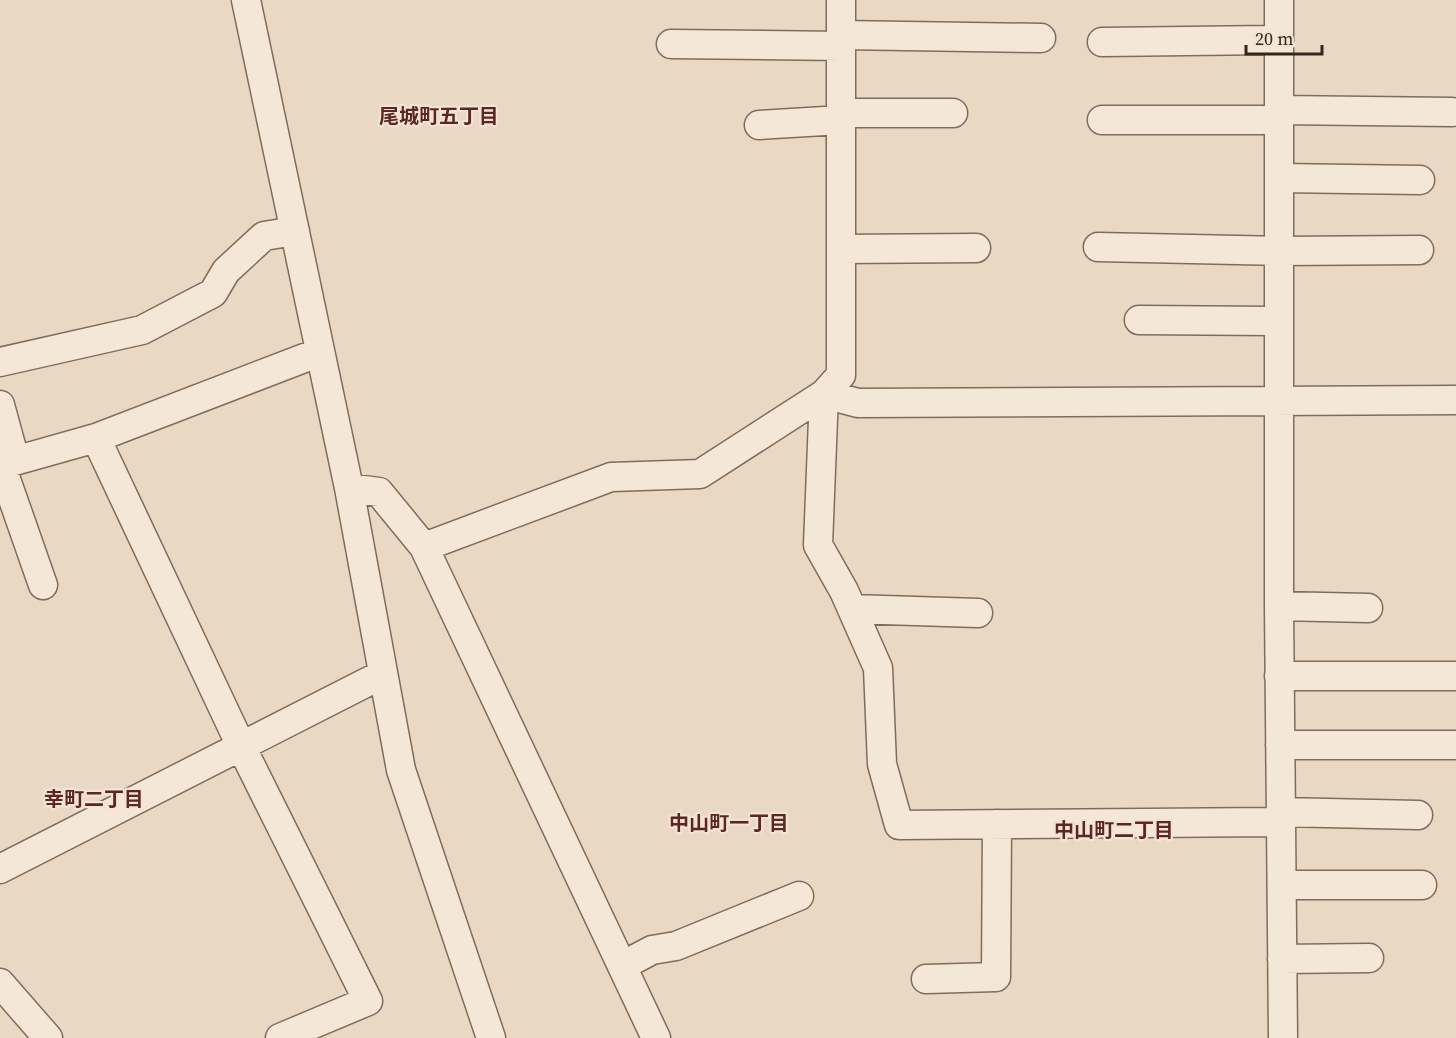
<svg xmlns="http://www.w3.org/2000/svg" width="1456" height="1038" viewBox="0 0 1456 1038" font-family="'Source Serif 4','Noto Sans JP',serif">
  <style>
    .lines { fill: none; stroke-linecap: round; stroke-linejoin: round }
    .minor-casing { stroke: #826b5d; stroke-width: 31 }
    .minor { stroke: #f5e7d7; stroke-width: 28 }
    .labels { text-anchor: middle; stroke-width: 4.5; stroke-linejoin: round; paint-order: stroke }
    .neighbourhood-label { font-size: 20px; font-weight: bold; fill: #5c2623; stroke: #f1e4d3 }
  </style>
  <rect width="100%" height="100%" fill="#e9d8c4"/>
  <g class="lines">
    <g class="minor-casing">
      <path id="minor" d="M246,0L349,488L401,770L491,1038
        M1279,0V606L1283,1038
        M841,35L1041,38
        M1102,42L1279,40
        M671,44L841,46
        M1279,110L1452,112
        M841,113H953
        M1102,120H1279
        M759,125L841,120
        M1279,178L1420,180
        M1098,247L1279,251L1419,250
        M841,249L976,248
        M1139,320L1279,321
        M0,362L142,330L213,293L226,271L264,236L295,231
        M824,394L818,545L844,591L878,668L882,764L899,825L1281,822
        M824,394L858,403L1456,400
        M0,405L15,460
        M96,438L241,746L368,1001L280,1038
        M0,465L96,438L320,352
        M1,465L43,585
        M349,488L379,492L424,547L656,1038
        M424,547L611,477L700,474L824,394L841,375V0
        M1279,606L1368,608
        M852,609L978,613
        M1279,676H1456
        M1280,745H1456
        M1281,812L1418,815
        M0,869L383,674
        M1282,885H1422
        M1282,959L1369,958
        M622,966L652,950L676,946L799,896
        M926,979L996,977L997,824
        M0,983L48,1038"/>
    </g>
    <use href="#minor" class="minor"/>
  </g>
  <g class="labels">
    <g class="neighbourhood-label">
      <text x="439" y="123">尾城町五丁目</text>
      <text x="94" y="806">幸町二丁目</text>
      <text x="729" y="830">中山町一丁目</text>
      <text x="1114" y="837">中山町二丁目</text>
    </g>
  </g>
  <path d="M1246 45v9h76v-9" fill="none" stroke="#34261f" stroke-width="3"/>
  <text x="1255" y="45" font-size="18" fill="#34261f" stroke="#f1e4d3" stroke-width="4.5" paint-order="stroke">20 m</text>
</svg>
